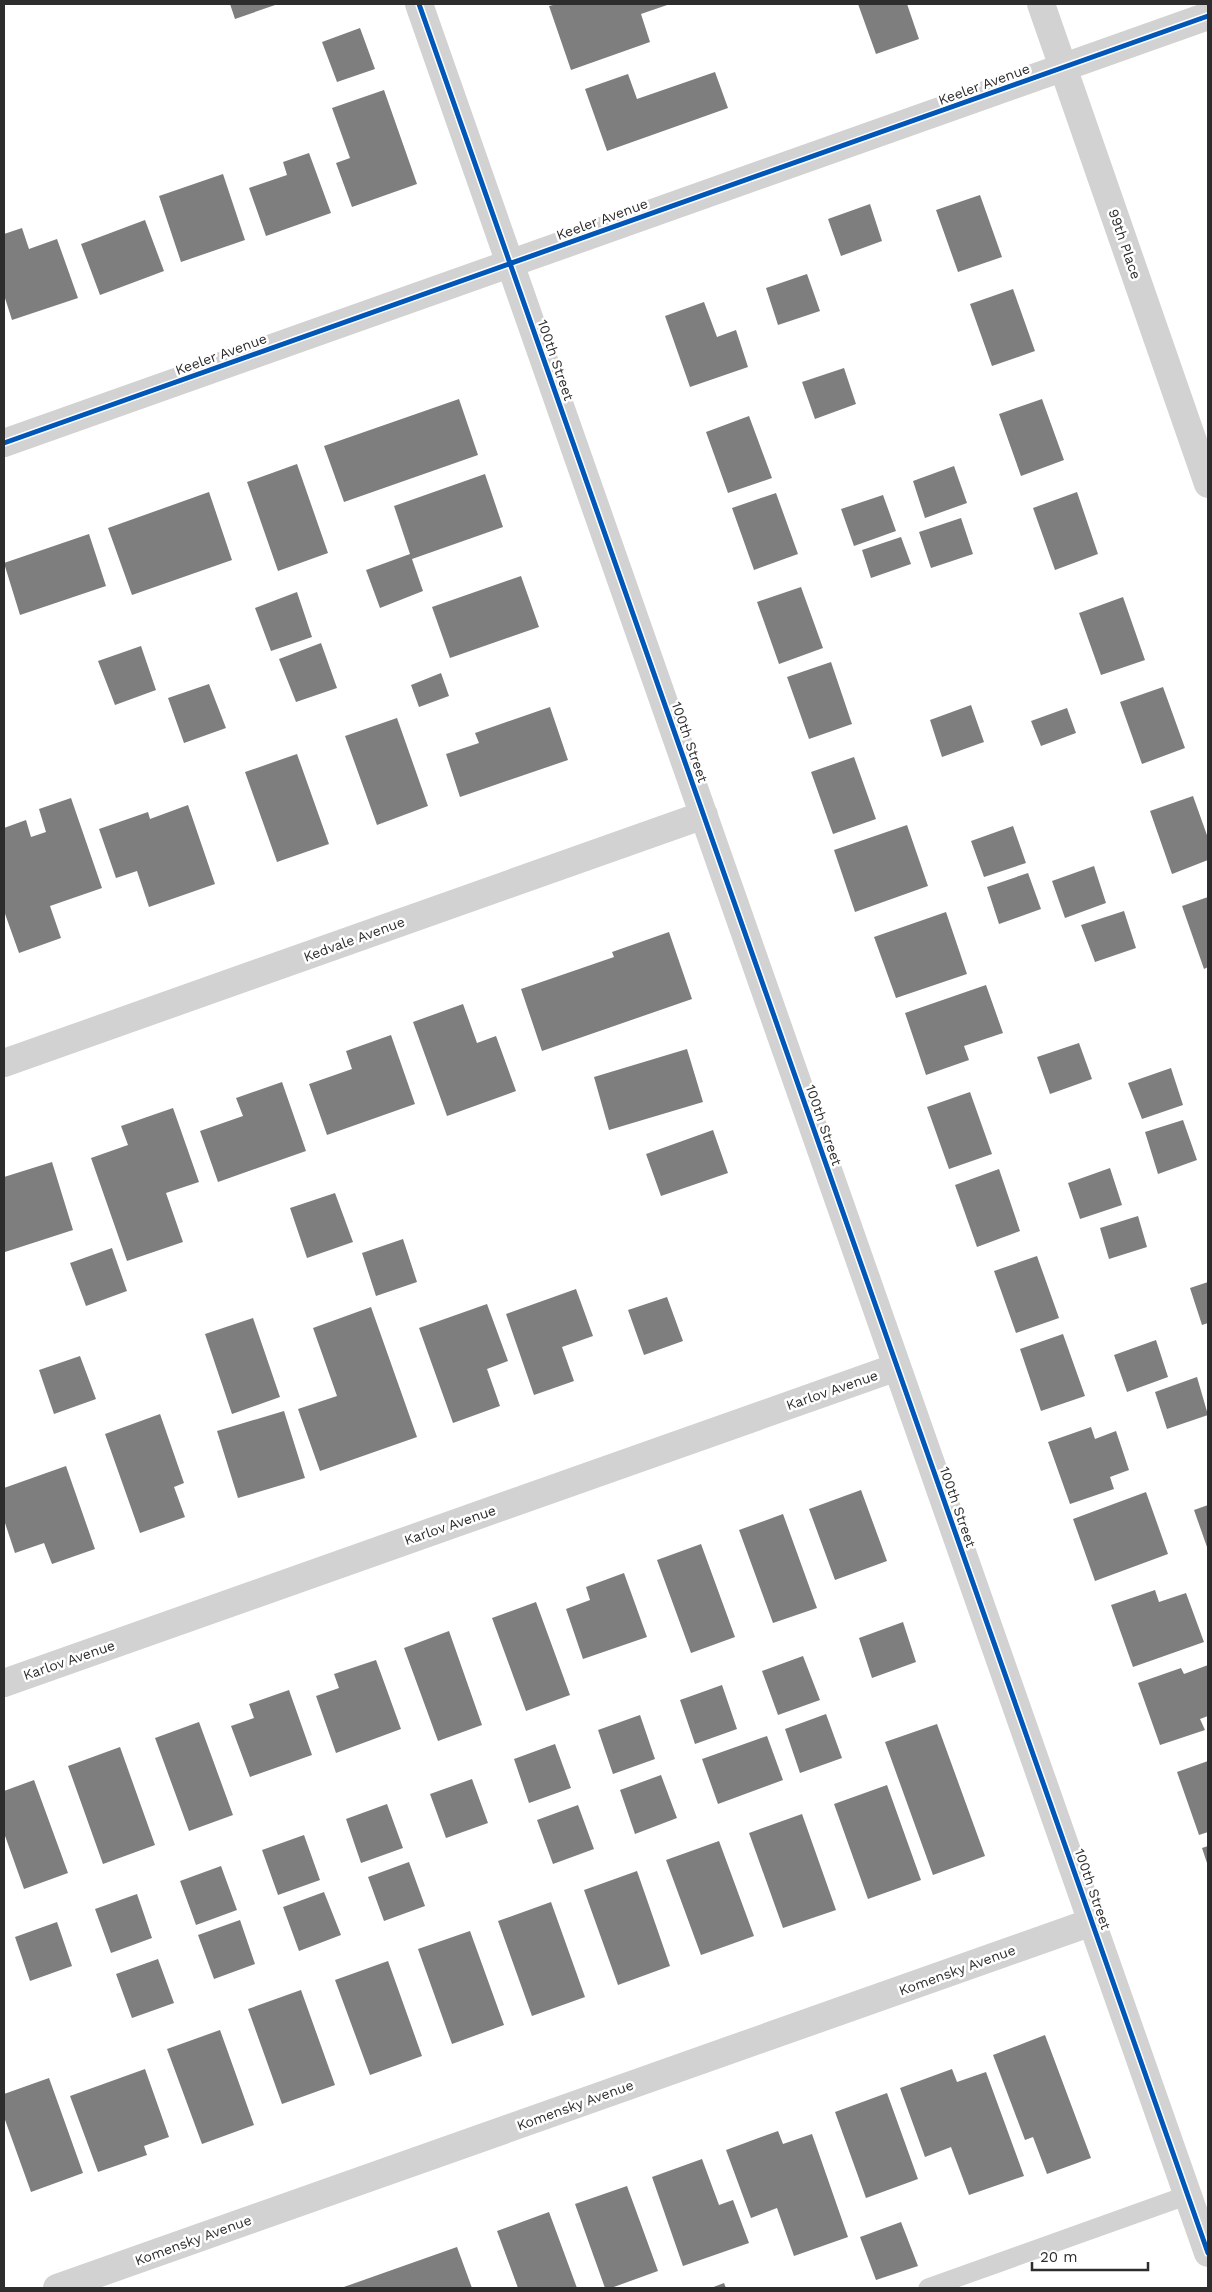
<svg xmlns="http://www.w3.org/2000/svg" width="1212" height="2292" viewBox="0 0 1212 2292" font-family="'Work Sans',sans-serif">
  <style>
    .building { fill: #7e7e7e }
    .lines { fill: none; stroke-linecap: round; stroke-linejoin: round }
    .service { stroke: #d2d2d2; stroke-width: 19 }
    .minor { stroke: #d2d2d2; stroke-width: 28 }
    .cycleway-casing { stroke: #fff; stroke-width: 8 }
    .cycleway { stroke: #0057b8; stroke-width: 5 }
    .labels { text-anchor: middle; stroke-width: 5; stroke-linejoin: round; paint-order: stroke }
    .street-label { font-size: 14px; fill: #2d2d2d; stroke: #fff }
  </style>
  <rect width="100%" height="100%" fill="#fff"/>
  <path class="building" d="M230,4H278L235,19Z
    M557,4H670L641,14L650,42L571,70L549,6Z
    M858,4H907L919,39L876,54Z
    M360,28L375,69L337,82L322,42Z
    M715,72L728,108L607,151L585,89L628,74L637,99Z
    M384,90L417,184L352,207L336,163L350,158L332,108Z
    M309,153L331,213L266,236L249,188L287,175L283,162Z
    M223,174L245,240L181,262L159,196Z
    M980,195L1002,257L958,272L936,210Z
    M870,204L882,241L841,256L828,219Z
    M145,220L164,271L100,295L81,244Z
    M22,228L29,249L57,239L78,298L12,320L4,295V234Z
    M807,274L820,311L778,325L766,288Z
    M1013,289L1035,351L992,366L970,304Z
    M704,302L717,337L736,330L748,367L690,387L665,316Z
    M844,368L856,404L815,419L802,382Z
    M459,399L478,455L344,502L324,446Z
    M1042,399L1064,460L1021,476L999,414Z
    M749,416L772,478L728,493L706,432Z
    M297,464L328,553L278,571L247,482Z
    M954,466L967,503L925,518L913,481Z
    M485,474L503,527L412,559L423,591L380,608L366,570L410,554L394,506Z
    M209,492L232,560L132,595L108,528Z
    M1077,492L1098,554L1055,570L1033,508Z
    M776,493L798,554L754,570L732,508Z
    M883,495L896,531L854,546L841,509Z
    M961,518L973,554L931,568L919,532Z
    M89,534L106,586L20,615L4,563Z
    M901,537L911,564L871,578L862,550Z
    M521,576L539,627L450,658L432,607Z
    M801,587L823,648L779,664L757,602Z
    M297,592L312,637L271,651L255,608Z
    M1123,597L1145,660L1101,675L1079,613Z
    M321,643L337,688L296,702L279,659Z
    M141,646L156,690L115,705L98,661Z
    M831,662L852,724L809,739L787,677Z
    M441,673L449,696L419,707L411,685Z
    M209,684L226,728L184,743L168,698Z
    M1163,687L1185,748L1142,764L1120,702Z
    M971,705L984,742L942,757L930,720Z
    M550,707L568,760L460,797L446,754L479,743L475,733Z
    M1067,708L1076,733L1041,746L1031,721Z
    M397,718L428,806L377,825L345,736Z
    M297,754L329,844L277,862L245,772Z
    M854,757L876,819L833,834L811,772Z
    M1193,796L1208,838V860L1172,874L1150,811Z
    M71,798L102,888L50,906L61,938L19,953L4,911V828L26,820L31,837L46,832L39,809Z
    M188,805L215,884L149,907L137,871L116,878L99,829L148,812L150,819Z
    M907,825L928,886L855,912L834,850Z
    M1013,826L1026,863L984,877L971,841Z
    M1094,866L1106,903L1065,918L1052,881Z
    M1028,873L1041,909L999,924L987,887Z
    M1208,897V967L1204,969L1182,906Z
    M1124,911L1136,948L1095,962L1081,925Z
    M946,912L967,974L896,998L874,937Z
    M669,932L692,999L542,1051L521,989L614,957L612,952Z
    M986,985L1003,1033L964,1046L969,1060L926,1075L905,1013Z
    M463,1004L477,1043L496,1036L516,1091L447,1116L413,1022Z
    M391,1035L415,1104L327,1135L309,1084L352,1069L346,1051Z
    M1079,1043L1092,1079L1050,1094L1037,1057Z
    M687,1049L703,1102L609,1130L594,1077Z
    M1171,1068L1183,1105L1142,1119L1128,1083Z
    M282,1082L306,1151L218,1182L200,1131L243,1116L236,1098Z
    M970,1092L992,1154L949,1169L927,1107Z
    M173,1108L199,1182L166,1193L183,1242L127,1261L91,1158L128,1145L121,1126Z
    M1183,1120L1197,1160L1158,1174L1145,1132Z
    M713,1130L728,1173L661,1196L646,1154Z
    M52,1162L73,1230L5,1252L4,1177Z
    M1110,1168L1122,1205L1080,1219L1068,1183Z
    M999,1169L1020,1231L977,1247L955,1185Z
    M335,1193L353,1242L307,1258L290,1208Z
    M1138,1216L1147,1247L1109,1259L1100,1228Z
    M403,1239L417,1282L376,1296L362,1253Z
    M112,1248L127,1291L86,1306L70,1263Z
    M1037,1256L1059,1318L1016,1333L994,1271Z
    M1208,1282V1323L1202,1325L1190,1288Z
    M576,1289L593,1336L562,1347L574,1381L534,1395L506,1314Z
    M667,1297L683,1341L644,1355L628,1310Z
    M487,1304L508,1361L487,1369L500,1406L453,1423L419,1328Z
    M371,1307L417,1437L320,1471L298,1409L337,1396L313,1328Z
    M253,1318L280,1397L232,1414L205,1334Z
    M1063,1334L1085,1396L1041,1411L1020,1349Z
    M1156,1340L1168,1377L1127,1392L1114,1355Z
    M80,1356L96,1399L54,1414L39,1370Z
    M1197,1377L1208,1415L1167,1429L1155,1392Z
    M284,1411L305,1478L238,1498L217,1431Z
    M160,1414L184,1483L174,1487L185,1517L140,1533L105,1434Z
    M1091,1427L1095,1439L1116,1431L1129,1470L1110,1477L1114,1489L1070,1504L1048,1442Z
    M66,1466L95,1549L52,1564L44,1543L15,1553L4,1520V1488Z
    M861,1490L887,1561L835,1580L809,1509Z
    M1146,1492L1168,1554L1095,1581L1073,1519Z
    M1208,1505V1547H1207L1194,1510Z
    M783,1514L817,1608L773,1623L739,1530Z
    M701,1544L735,1637L691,1653L657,1560Z
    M624,1573L647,1637L583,1659L566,1609L590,1600L586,1587Z
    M1155,1590L1159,1602L1186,1593L1204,1642L1133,1667L1111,1605Z
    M536,1602L570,1695L526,1711L492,1618Z
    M903,1622L916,1662L872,1678L859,1638Z
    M449,1631L482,1725L438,1741L404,1648Z
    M803,1656L820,1700L778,1715L762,1671Z
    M376,1660L401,1729L336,1753L316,1696L339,1688L334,1674Z
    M1208,1665V1716L1200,1719L1205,1730L1160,1745L1138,1683L1181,1668L1184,1674Z
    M722,1685L737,1729L695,1744L680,1700Z
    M289,1690L312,1755L250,1777L231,1726L254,1718L249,1704Z
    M826,1714L842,1758L800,1773L785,1729Z
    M640,1715L655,1759L613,1774L598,1730Z
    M199,1722L233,1815L189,1831L155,1738Z
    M937,1724L985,1856L933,1875L885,1742Z
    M767,1736L783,1780L718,1804L702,1759Z
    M555,1744L571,1788L529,1803L514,1759Z
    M120,1747L155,1845L103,1864L68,1766Z
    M1208,1761V1832L1199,1835L1177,1772Z
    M661,1775L677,1818L635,1834L620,1790Z
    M472,1779L488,1823L446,1838L430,1794Z
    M34,1780L68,1873L24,1889L4,1833V1791Z
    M887,1785L921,1880L868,1899L834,1804Z
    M387,1804L403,1848L361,1863L346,1819Z
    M578,1805L594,1849L553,1864L537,1820Z
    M802,1814L836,1910L783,1928L749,1833Z
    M304,1835L320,1880L278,1895L262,1850Z
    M719,1841L754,1936L701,1955L666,1860Z
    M1208,1846V1866L1202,1848Z
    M409,1862L425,1906L384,1921L368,1877Z
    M221,1866L237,1910L196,1925L180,1881Z
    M637,1871L670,1966L618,1985L584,1890Z
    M324,1892L341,1935L299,1951L283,1907Z
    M137,1894L152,1938L111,1953L95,1909Z
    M551,1902L585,1997L532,2016L498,1921Z
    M240,1920L255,1964L214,1979L198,1935Z
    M57,1922L72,1966L30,1981L15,1937Z
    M470,1931L504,2025L452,2044L418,1949Z
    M158,1959L174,2003L132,2018L116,1974Z
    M388,1961L422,2056L370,2075L335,1980Z
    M301,1990L335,2085L282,2104L248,2009Z
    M220,2030L254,2125L202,2144L167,2049Z
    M1045,2035L1091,2158L1047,2174L1033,2137L1025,2140L993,2055Z
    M145,2069L169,2137L144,2146L147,2155L98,2172L70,2096Z
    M952,2069L957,2082L986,2072L1024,2176L969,2195L951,2147L925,2157L900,2088Z
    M49,2078L83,2173L31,2192L4,2117V2094Z
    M887,2093L918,2179L866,2198L835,2112Z
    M778,2131L783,2144L812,2134L848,2237L794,2256L777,2208L751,2218L726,2150Z
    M702,2159L719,2205L733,2200L749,2243L683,2266L652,2177Z
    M627,2186L658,2271L611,2288H605L575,2204Z
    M549,2212L577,2288H518L497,2231Z
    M901,2222L918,2266L876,2280L860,2237Z
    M457,2247L472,2288H341Z
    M724,2283L726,2288H711Z"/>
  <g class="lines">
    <path class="service" d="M928,2288L1188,2195"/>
    <path class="minor" d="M419,4L1208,2253
      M1041,4L1208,484
      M4,443L1208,16
      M4,1063L704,815
      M4,1683L897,1367
      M57,2288L1092,1922"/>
    <g class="cycleway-casing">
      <path id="cycleway" d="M419,4L1208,2253
        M4,443L1208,16"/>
    </g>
    <use href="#cycleway" class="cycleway"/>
  </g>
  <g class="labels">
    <g class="street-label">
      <text transform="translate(984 84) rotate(-20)" y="5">Keeler Avenue</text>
      <text transform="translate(602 219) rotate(-20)" y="5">Keeler Avenue</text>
      <text transform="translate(1125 244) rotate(71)" y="5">99th Place</text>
      <text transform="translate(221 354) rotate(-20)" y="5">Keeler Avenue</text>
      <text transform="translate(556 360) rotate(71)" y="5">100th Street</text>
      <text transform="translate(690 742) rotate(71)" y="5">100th Street</text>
      <text transform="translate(354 939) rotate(-20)" y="5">Kedvale Avenue</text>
      <text transform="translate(824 1125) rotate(71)" y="5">100th Street</text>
      <text transform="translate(832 1390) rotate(-19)" y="5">Karlov Avenue</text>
      <text transform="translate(958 1507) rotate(71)" y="5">100th Street</text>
      <text transform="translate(450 1525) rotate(-19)" y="5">Karlov Avenue</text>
      <text transform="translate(69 1660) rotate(-19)" y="5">Karlov Avenue</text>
      <text transform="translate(1093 1889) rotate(71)" y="5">100th Street</text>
      <text transform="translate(957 1970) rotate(-20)" y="5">Komensky Avenue</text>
      <text transform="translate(575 2105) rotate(-20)" y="5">Komensky Avenue</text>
      <text transform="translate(193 2240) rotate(-20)" y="5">Komensky Avenue</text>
    </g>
  </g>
  <rect width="1212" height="2292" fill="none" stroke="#2d2d2d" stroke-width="10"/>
  <path d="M1032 2262v8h116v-8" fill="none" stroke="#2d2d2d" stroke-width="2.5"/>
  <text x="1040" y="2262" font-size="15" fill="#2d2d2d" stroke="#ffffff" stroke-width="4" paint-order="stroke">20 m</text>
</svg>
